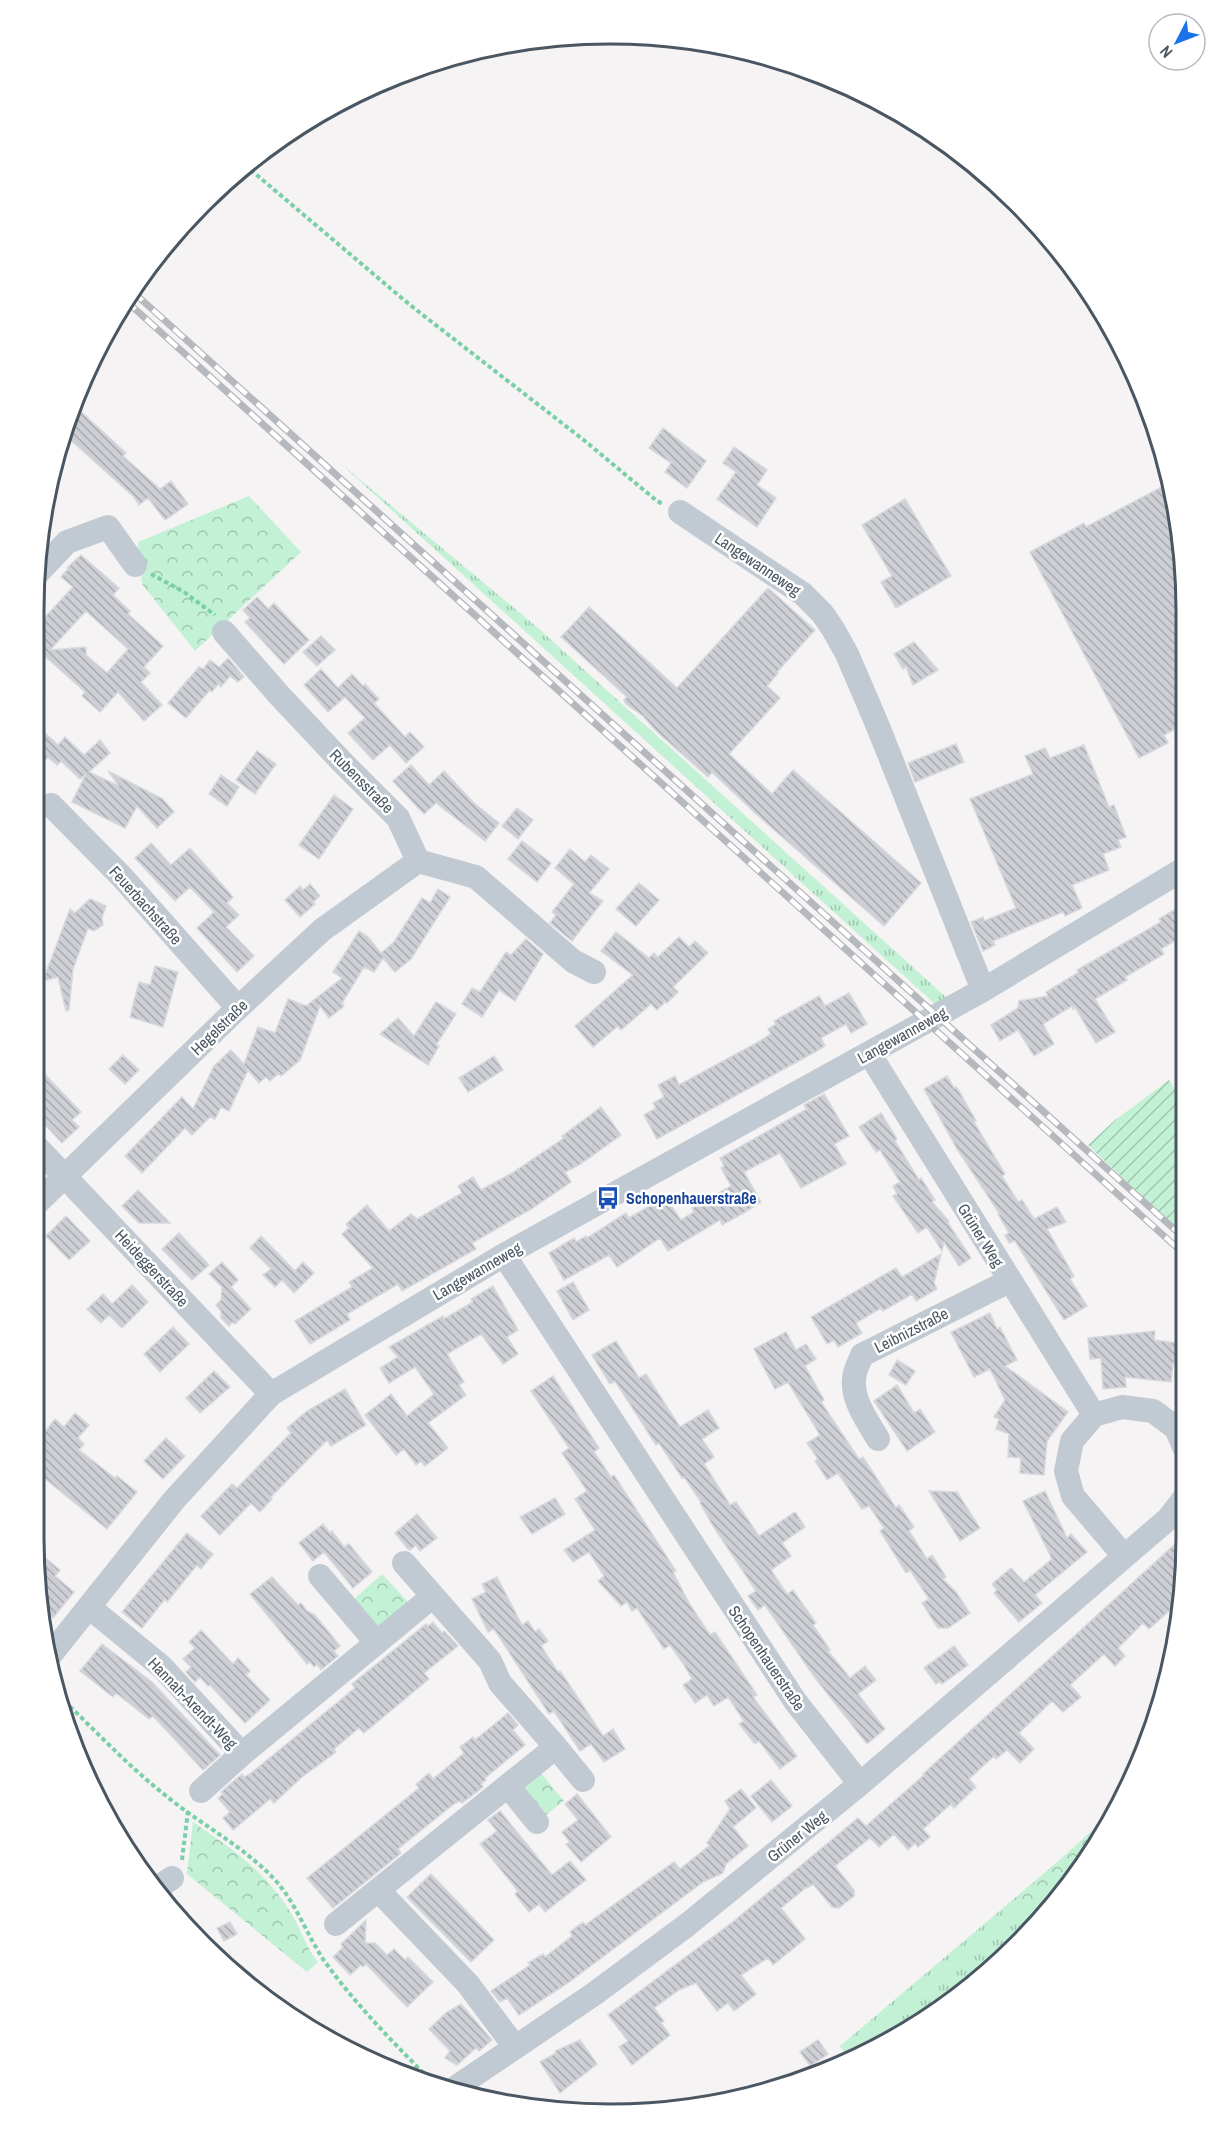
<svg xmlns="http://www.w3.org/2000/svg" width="1219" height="2147" viewBox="0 0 1219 2147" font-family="'Archivo Narrow',sans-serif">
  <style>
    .grass { fill: url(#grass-tufts) }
    .forest { fill: url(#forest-crowns) }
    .garden { fill: url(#garden-furrows) }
    .building { fill: url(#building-back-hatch); stroke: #d7d9de; stroke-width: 1.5; fill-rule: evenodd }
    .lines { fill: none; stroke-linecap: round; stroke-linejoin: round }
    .path { stroke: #7ad0a6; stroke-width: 4; stroke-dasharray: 4.5 3; stroke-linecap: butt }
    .minor { stroke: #c1cad2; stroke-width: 24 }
    .rail-casing { stroke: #b5b8bd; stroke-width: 7 }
    .rail { stroke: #fff; stroke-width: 4.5; stroke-dasharray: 14; stroke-linecap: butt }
    .labels { text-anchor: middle; stroke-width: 5; stroke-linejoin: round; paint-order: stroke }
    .street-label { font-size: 16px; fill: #4a5661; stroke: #fff }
    .transit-label { font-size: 16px; font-weight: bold; fill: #164399; stroke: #fff; text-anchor: start }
    .rim { fill: none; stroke: #4a5661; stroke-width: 3 }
  </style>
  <defs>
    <pattern id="grass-tufts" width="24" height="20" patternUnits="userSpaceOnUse" patternTransform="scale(1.5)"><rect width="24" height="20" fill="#c3f1d5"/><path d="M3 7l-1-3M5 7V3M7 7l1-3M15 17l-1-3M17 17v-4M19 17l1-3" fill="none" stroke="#a0c6b0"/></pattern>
    <pattern id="forest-crowns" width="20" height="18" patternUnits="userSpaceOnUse" patternTransform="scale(1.5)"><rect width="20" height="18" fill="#c3f1d5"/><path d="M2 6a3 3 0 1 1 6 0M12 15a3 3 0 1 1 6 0" fill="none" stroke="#a0c6b0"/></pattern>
    <pattern id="garden-furrows" width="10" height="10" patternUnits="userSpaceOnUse" patternTransform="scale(1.5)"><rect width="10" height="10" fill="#c3f1d5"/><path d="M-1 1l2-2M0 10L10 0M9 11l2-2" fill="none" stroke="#a0c6b0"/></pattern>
    <pattern id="building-back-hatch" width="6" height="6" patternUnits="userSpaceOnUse" patternTransform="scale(1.5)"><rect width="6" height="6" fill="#cdcfd5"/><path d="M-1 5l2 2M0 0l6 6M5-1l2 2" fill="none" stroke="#a8abb0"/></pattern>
  </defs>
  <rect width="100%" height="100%" fill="#f5f3f3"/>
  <path class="grass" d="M341,464L538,628L947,998L935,1004Z
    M1115,1813L1109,1826L989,1971L849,2058L840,2046Z"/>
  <path class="forest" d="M249,496L301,552L195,651L142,584L138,542Z
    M382,1574L409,1603L381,1626L370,1624L352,1601Z
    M541,1773L564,1801L543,1817L524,1787Z
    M1117,1808L1109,1826L1030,1922L1011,1904Z
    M193,1822C233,1849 266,1872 291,1913C301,1929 306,1948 318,1962L307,1972L187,1874Z"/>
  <path class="garden" d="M1169,1080L1183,1103L1184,1236L1088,1145L1114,1121Z"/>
  <path class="building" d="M75,406L126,453L123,456L160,489L171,481L188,504L165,520L148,498L139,505L133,496L64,434Z
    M663,428L706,461L687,488L665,472L671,463L649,448Z
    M734,447L767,470L757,485L776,498L757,527L717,499L736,472L723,463Z
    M1169,483L1181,535L1182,725L1164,735L1168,743L1139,758L1030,552L1084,523L1086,527Z
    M905,499L951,576L896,608L881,582L892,576L862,525Z
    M81,555L119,588L113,595L130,611L128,614L163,646L144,667L150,673L141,682L162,705L144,721L118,692L100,712L82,696L85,692L39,651H44L34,642V606L46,616L73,587L61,577L68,569L67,568ZM86,611L128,649L107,673L86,655V647L50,650Z
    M768,588L815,630L777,672L778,673L767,686L780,698L729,754L772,794L793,770L921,883L884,926L755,813L712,772L708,777L656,731L643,716L626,704L624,700L627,697L561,637L589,607L677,688Z
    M257,597L268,609L274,603L309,640L284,664L245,622L250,618L243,610Z
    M321,636L335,650L317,666L303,652Z
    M914,642L938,670L913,685L906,667L903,669L894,654Z
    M228,658L244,677L238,682L230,676L221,687L218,684L212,692L210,690L186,718L168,703L199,667L203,669L210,660L219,667Z
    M321,669L338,688L352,674L363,686L365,684L379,699L374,703L405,737L410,732L424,747L406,763L390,745L373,760L348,733L365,718L345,697L328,712L304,685Z
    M34,723L58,745L65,737L84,755L100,740L110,753L89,772L119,786L108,771L163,799L174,812L157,828L137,806L125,828L72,802L86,774L80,779L61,761L57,765L48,757L34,772Z
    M956,744L964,762L915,782L908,763Z
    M1084,745L1109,807L1114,805L1126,837L1118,840L1121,847L1103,854L1109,870L1072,885L1082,908L1065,916L1063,912L993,941L995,945L983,951L971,922L983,917L984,921L1016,908L970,799L1033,774L1025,756L1045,748L1050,758Z
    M257,751L276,764L255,794L236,780Z
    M411,765L429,785L444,771L474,803L499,823L485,841L436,803L424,814L418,808L393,781Z
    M221,775L239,787L227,806L209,794Z
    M334,795L353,809L319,859L299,845Z
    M517,808L533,820L518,839L502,826Z
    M522,841L551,863L537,882L508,859Z
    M151,843L171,865L190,848L233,897L227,903L239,915L226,927L254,956L237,972L197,928L214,912L190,887L175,901L135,858Z
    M570,849L585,862L591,855L609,869L589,893L603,901L572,941L550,923L556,915L552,912L574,884L555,868Z
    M639,883L659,900L636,926L616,909Z
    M310,884L320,896L313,902L315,904L300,917L285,900L300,886L303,890Z
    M438,889L450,897L411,959L395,972L383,958L374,972L364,967L342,1003L344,1006L329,1018L320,1006L300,1060L281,1076L279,1073L270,1081L266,1077L259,1083L248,1070L229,1111L221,1107L215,1119L210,1117L192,1135L185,1128L142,1173L125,1156L182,1097L193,1109L214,1066L231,1050L244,1064L258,1027L275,1033L288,999L306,1006L342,978L333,972L359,931L368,937L381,953L394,942L422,898L430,903Z
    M90,899L106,906L102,918L103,925L94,931L88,928L73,969L69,1010L66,1011L58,977L43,981L70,909L75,913Z
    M1182,905L1183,936L1161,949L1164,954L1125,977L1127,980L1095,999L1115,1032L1096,1043L1075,1007L1073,1009L1072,1006L1043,1024L1054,1044L1034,1056L1018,1030L1000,1041L991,1025L1018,1008L1019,1001L1048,996L1046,992L1079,972L1077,970L1161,922L1159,919Z
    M616,932L649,958L654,953L658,957L679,937L689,947L695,941L708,953L673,987L678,992L667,1003L665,1002L657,1010L651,1004L621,1030L618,1026L593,1047L575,1026L633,975L601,951Z
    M526,939L543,954L515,1001L499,990L482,1017L462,1004L472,988L480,992L506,952L511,955Z
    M155,966L178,972L163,1027L130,1017L139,982L150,985Z
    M849,993L867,1024L851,1033L846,1024L821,1038L825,1046L815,1052L657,1139L644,1115L656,1108L653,1103L664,1097L658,1085L675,1076L679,1085L760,1041L771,1034L768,1029L776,1024L774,1021L819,996L825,1006Z
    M436,1002L456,1014L436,1045L439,1046L428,1065L380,1034L398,1018L414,1036Z
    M123,1055L139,1070L125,1084L109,1069Z
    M494,1056L503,1070L468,1092L459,1078Z
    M34,1063L81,1112L72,1120L79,1127L62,1143L34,1113Z
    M947,1076L954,1088L956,1087L959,1091L976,1121L974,1122L1005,1174L1002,1176L1018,1202L1022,1200L1034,1219L1057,1207L1066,1222L1047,1229L1074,1276L1070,1279L1087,1306L1064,1320L1015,1241L1009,1243L1005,1235L1009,1233L998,1214L999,1213L957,1149L924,1089Z
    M824,1094L849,1136L834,1144L846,1164L801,1188L780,1153L778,1154L744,1172L761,1202L742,1214L722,1225L720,1220L668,1251L660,1238L617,1267L609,1255L564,1280L549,1253L574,1238L576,1242L586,1236L587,1238L626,1213L629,1218L665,1197L681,1220L694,1212L692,1208L731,1186L721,1168L724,1166L720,1158L807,1109L804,1105Z
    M601,1107L621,1135L579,1165L565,1172L571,1182L531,1209L472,1243L476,1249L402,1291L398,1284L347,1314L350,1320L310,1344L295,1321L352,1287L349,1282L373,1268L342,1234L349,1228L346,1224L367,1205L389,1231L411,1214L417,1219L462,1193L458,1186L473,1177L481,1190L512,1173L564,1138L562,1136Z
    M881,1113L897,1139L895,1141L919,1180L921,1178L935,1200L932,1202L949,1221L948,1223L971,1258L959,1266L944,1242L942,1251L927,1227L918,1233L893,1196L897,1194L893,1186L900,1182L880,1150L876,1152L859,1127Z
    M138,1190L170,1223H139L122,1206Z
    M66,1216L90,1241L69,1260L46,1236Z
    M179,1233L209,1265L192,1280L162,1249Z
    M261,1236L295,1271L303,1262L314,1273L294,1293L282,1280L275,1287L263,1275L271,1269L250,1248Z
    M941,1254L934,1283L937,1289L916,1301L912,1294L883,1311L881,1308L856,1323L862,1333L838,1347L834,1340L827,1344L811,1317L896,1268L902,1277Z
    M222,1262L238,1280L231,1287L251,1309L235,1324L232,1322L229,1326L221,1318V1311L216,1305L221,1300L222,1287L209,1274Z
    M573,1282L589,1310L573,1320L557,1291Z
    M132,1285L148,1302L122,1328L109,1315L101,1323L87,1309L103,1294L112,1304Z
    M493,1286L518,1330L507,1337L518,1354L503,1364L481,1334L447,1354L464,1382L459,1385L466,1395L428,1423L448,1448L425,1466L421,1461L416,1465L404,1449L396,1455L365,1415L391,1394L407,1416L434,1394L415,1367L389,1383L380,1368L398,1357L389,1347L443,1316L444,1319L473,1302L471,1299Z
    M990,1313L997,1329L1000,1327L1017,1360L1005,1366L1068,1412L1047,1441L1044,1475L1020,1473L1021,1458L1008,1457L1009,1434L996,1429L999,1419L994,1417L1005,1400L990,1369L974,1377L951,1332Z
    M173,1327L189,1344L160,1372L144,1354Z
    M1155,1331L1154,1340L1184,1344V1364L1173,1363L1171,1382L1125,1377L1126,1387L1103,1389L1101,1358L1090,1359L1088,1338Z
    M786,1332L796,1350L806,1344L816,1359L805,1366L824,1400L821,1402L859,1459L863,1457L896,1508L899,1505L914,1527L909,1531L927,1559L932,1555L946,1577L943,1579L956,1592L970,1613L948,1628H938L922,1603L929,1599L910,1570L906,1573L880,1531L884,1528L869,1506L862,1509L838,1473L827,1480L821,1470L815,1461L818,1459L807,1443L820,1435L788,1382L775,1389L754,1349Z
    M616,1341L639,1378L646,1374L680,1427L708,1410L719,1428L702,1439L714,1457L704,1464L730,1505L736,1502L759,1536L795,1512L805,1527L782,1543L791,1556L771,1570L787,1594L793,1590L816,1623L813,1625L830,1650L828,1651L850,1678L865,1666L876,1680L858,1694L885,1729L867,1744L815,1678L765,1605L758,1610L748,1596L756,1591L713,1526L700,1503L701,1502L684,1477L682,1478L659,1443L656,1445L615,1381L610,1384L592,1355Z
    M897,1360L915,1371L906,1385L889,1375Z
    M214,1371L230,1387L200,1413L186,1398Z
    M553,1376L599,1448L594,1452L611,1477L614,1475L676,1571L673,1572L689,1603L710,1635L715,1632L757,1695L753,1697L797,1756L780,1769L759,1741L755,1744L739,1724L744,1721L728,1697L714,1706L707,1695L695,1703L683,1685L692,1679L684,1665L670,1645L664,1649L637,1608L632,1611L627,1602L621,1606L598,1581L604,1576L589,1552L573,1562L564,1550L595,1530L575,1499L587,1491L562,1453L569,1448L531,1391Z
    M897,1385L914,1413L920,1409L935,1432L907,1451L874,1401Z
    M345,1389L366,1425L331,1446L327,1440L271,1497L272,1499L260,1512L251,1503L220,1535L201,1516L232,1484L237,1488L275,1449L291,1433L287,1428L307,1411Z
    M75,1413L89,1425L78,1438L84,1444L79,1450L115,1478L117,1476L137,1492L107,1529L33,1469V1447L55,1419L64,1427Z
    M166,1438L185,1456L163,1479L144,1461Z
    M929,1491L957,1492L980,1528L960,1541Z
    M1045,1491L1067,1538L1071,1534L1087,1552L1035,1595L1042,1603L1019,1622L994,1593L997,1590L992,1584L1011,1568L1024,1582L1052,1559L1023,1501Z
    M555,1498L565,1514L532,1534L520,1517Z
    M417,1514L437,1538L420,1551L416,1545L410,1550L408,1549L395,1533Z
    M323,1524L330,1533L332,1531L344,1547L349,1544L372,1572L353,1588L324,1552L313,1561L299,1543Z
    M187,1533L213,1554L201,1569L197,1565L167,1602L165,1599L142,1628L122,1612Z
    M1185,1535V1575L1179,1602L1149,1629L1143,1623L1118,1648L1125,1656L1115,1666L1104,1654L1070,1685L1081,1697L1063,1712L1052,1701L1019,1733L1034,1749L1020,1763L1007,1750L996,1759L994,1756L969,1779L976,1787L954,1808L951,1804L923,1829L930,1837L918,1847L915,1843L908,1850L894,1834L879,1847L870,1838L835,1866L854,1890V1896L839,1908L832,1907L813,1884L808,1888L807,1887L781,1908L805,1939L773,1965L768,1958L741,1975L756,1994L734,2011L728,2003L717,2011L696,1983L679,1990L654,2008L664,2021L661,2023L670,2035L632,2065L619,2047L628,2041L608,2015L734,1921L858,1818L866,1826L924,1775L923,1774Z
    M35,1549L60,1570L55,1576L74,1592L53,1618L45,1611Z
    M272,1577L298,1605L301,1603L307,1611L315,1615L340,1646L334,1651L338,1656L321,1670L317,1664L314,1667L310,1662L307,1664L250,1594Z
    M497,1577L522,1625L528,1621L535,1632L539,1629L548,1641L541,1646L558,1672L560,1671L565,1678L603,1736L613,1729L625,1749L604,1762L591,1744L580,1751L554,1711L549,1714L494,1629L488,1632L472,1599L486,1592L482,1584Z
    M433,1622L442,1633L444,1631L458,1646L424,1673L429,1679L364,1733L359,1728L334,1749L336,1752L302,1777L274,1803L270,1799L233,1830L223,1818L230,1812L218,1798L223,1794L221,1792L242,1774L244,1777L250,1774L355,1688L352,1684L426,1624L428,1626Z
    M201,1630L233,1664L238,1658L250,1671L246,1675L270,1700L245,1723L210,1685L208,1686L200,1677L195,1682L186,1672L191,1667L183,1659L195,1648L189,1642Z
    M102,1644L152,1682L220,1755L203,1770L153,1716L149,1719L116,1693L113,1697L80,1671Z
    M954,1646L968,1665L942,1684L940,1681L936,1684L924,1668Z
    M508,1713L518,1725L513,1730L525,1745L485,1778L486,1780L481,1784L483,1787L462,1803L460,1801L454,1804L398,1849L401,1853L333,1908L307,1878L419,1788L416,1784L429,1773L433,1779L464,1753L460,1747L473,1737L475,1740Z
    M771,1780L792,1806L772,1822L751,1796Z
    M741,1789L756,1808L733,1827L748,1846L726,1864L723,1873L703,1882L568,1983L519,2015L507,1998L500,2002L491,1991L530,1965L528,1963L543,1954L545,1957L572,1936L570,1932L583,1922L585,1925L674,1862L680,1869L710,1845L707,1843L730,1809L725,1801Z
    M577,1794L611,1837L581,1862L566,1844L570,1842L562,1832L578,1820L565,1804Z
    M500,1811L552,1875L570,1861L586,1880L545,1912L539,1904L529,1912L515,1894L518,1891L480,1844L497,1831L488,1820Z
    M431,1874L494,1940L471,1962L407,1897Z
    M366,1920L365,1943H375L387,1955L394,1949L405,1960L408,1957L433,1982L407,2007L366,1964L363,1967L361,1965L350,1975L333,1957L343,1947L341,1944Z
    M230,1922L237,1934L224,1941L217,1928Z
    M461,2004L492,2040L479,2051L476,2048L457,2065L445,2058L450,2051L429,2029L447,2012Z
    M580,2040L597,2064L560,2093L540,2062L556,2053L555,2051Z
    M818,2040L828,2054L810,2066L800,2052Z"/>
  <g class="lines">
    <path class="path" d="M245,165L410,305L585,441L657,501L663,504
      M151,574L184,592L215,615
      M59,1696C94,1729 127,1765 165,1795C201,1825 244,1846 276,1881C298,1906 308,1939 328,1966C358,2007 395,2044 431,2081
      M182,1860L188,1811"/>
    <path class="minor" d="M680,512L803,594L822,613L833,629L847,654L877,724L983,990
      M34,577L67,542L108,527L135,565
      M224,632L279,695L342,762L398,818L418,861L476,877L573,961L594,972
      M51,805L122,877L238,1008
      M869,1053L1094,1415
      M33,1143L271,1394
      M33,1207L238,1008L322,930L418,861
      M504,1255L795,1701L860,1784
      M878,1439C867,1420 849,1397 855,1373C856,1367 860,1361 862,1355L1009,1281
      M1124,1556L1073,1496L1066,1471L1072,1441L1094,1415L1122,1407L1153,1411L1176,1428L1184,1447
      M404,1563L433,1596
      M320,1576L376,1642
      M89,1607L162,1667L242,1754L433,1596L490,1661L500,1683L556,1747L378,1890L468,1984L515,2047
      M52,1653L174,1500L271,1394L504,1255L983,990L1182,870
      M556,1747L583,1780
      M508,1786L537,1822
      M201,1791L242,1754
      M154,1890L172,1878
      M336,1924L378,1890
      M452,2090L594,1994L687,1925L860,1784L1168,1519L1185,1497"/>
    <g class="rail-casing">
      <path id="rail" d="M132,291L1184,1238
        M125,300L1184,1254"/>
    </g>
    <use href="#rail" class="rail"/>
  </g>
  <defs>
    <g id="bus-bare" transform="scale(1.8)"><path d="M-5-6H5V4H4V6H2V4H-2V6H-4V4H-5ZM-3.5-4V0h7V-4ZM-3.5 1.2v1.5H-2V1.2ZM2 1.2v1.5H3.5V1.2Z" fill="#1a4fb4" stroke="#fff" stroke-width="2.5" paint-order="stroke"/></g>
  </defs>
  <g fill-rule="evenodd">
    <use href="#bus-bare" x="608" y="1198"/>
  </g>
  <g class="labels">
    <g class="street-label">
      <text transform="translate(758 564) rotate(34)" y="6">Langewanneweg</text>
      <text transform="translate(362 781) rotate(45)" y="6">Rubensstraße</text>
      <text transform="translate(146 905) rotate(48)" y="6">Feuerbachstraße</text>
      <text transform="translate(219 1027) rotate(-44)" y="6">Hegelstraße</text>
      <text transform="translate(902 1035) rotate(-29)" y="6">Langewanneweg</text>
      <text transform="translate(981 1235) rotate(58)" y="6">Grüner Weg</text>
      <text transform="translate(152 1268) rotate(47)" y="6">Heideggerstraße</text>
      <text transform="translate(477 1271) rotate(-30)" y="6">Langewanneweg</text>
      <text transform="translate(911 1330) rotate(-27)" y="6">Leibnizstraße</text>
      <text transform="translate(767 1658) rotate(56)" y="6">Schopenhauerstraße</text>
      <text transform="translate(193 1703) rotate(46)" y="6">Hannah-Arendt-Weg</text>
      <text transform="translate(797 1836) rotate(-39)" y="6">Grüner Weg</text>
    </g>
    <g class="transit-label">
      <text x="626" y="1204">Schopenhauerstraße</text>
    </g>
  </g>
  <path d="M0 0H1219V2147H0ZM610 44H610A566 566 0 0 1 1176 610V1538A566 566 0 0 1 610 2104H610A566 566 0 0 1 44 1538V610A566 566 0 0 1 610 44Z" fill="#fff" fill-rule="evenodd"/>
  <path class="rim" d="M610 44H610A566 566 0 0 1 1176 610V1538A566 566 0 0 1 610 2104H610A566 566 0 0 1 44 1538V610A566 566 0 0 1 610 44Z"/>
  <g transform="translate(1177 42) rotate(228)"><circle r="28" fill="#ffffff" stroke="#b7bbc0" stroke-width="1.5"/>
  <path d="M0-4.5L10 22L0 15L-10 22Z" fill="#1a73e8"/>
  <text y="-9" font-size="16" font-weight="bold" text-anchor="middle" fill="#4a5661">N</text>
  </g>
</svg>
